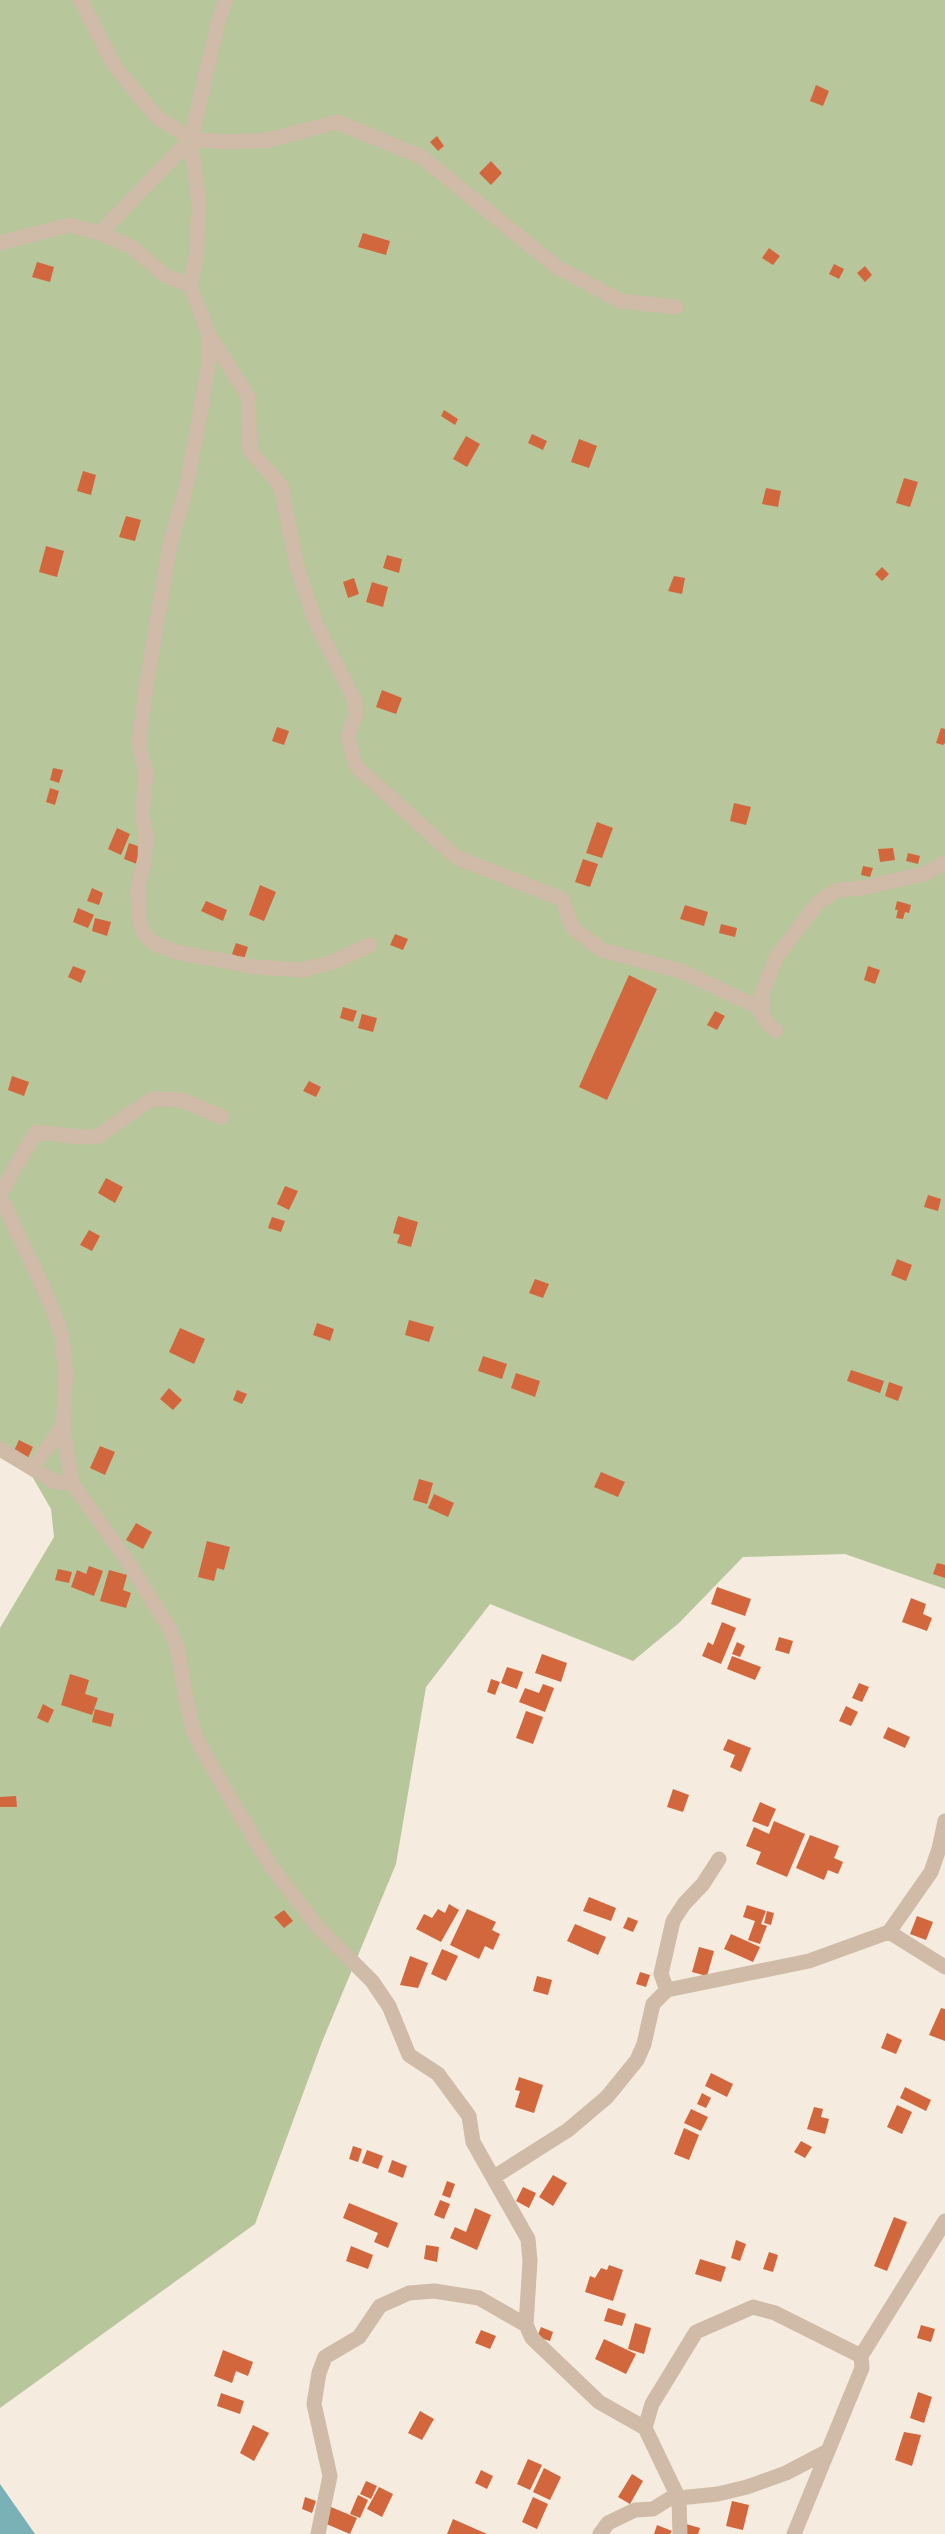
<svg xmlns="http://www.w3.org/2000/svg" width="945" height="2534" viewBox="0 0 945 2534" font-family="'Alegreya Sans',sans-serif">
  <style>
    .green { fill: #b7c69b }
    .water { fill: #79b1b6 }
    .building { fill: #d2673e }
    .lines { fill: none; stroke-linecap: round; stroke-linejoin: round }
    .minor { stroke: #cfbba8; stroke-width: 15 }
  </style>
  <rect width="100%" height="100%" fill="#f5ebde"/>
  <path class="green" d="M0,0H945V1589L845,1554L743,1557L679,1623L633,1661L490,1604L426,1687L396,1864L322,2042L255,2224L0,2408V1628L54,1537L51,1509L29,1471L0,1453Z"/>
  <path class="water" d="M0,2484L35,2534H0Z"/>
  <path class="building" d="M816,85L829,91L823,106L810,101Z
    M437,136L444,146L438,151L430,142Z
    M491,161L502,173L491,185L479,173Z
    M363,233L390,241L386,255L358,247Z
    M769,248L780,256L773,265L762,258Z
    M37,262L54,267L50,282L32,277Z
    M834,264L844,269L839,279L829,274Z
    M865,266L872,275L865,282L857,273Z
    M444,410L458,419L455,425L441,416Z
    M532,434L547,441L543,450L528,443Z
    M466,436L480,444L467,467L453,459Z
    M579,439L597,446L589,468L571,462Z
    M83,471L96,475L91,495L77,491Z
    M904,478L918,482L910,507L896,503Z
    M766,488L781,491L778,507L762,504Z
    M126,516L141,520L135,541L119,537Z
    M46,546L64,551L57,577L39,572Z
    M387,555L402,559L399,573L383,568Z
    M882,567L889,574L882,581L875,574Z
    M674,576L685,578L682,594L668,591Z
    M354,578L359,594L348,598L343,582Z
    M372,582L388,587L383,607L366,602Z
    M382,690L402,698L396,714L376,707Z
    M277,727L289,731L284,745L272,741Z
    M941,728L945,729V743L943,745L936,743Z
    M53,768L63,770L59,783L50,780Z
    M50,788L59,791L55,805L46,802Z
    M734,803L751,807L746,825L730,821Z
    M597,822L613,828L602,858L586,853Z
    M117,828L130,834L121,855L108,849Z
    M129,843L143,848L137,864L124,859Z
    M893,848L895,860L880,862L878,849Z
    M908,853L920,856L918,864L906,861Z
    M583,859L598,864L590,887L575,882Z
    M863,866L873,868L870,877L861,875Z
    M260,885L276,892L264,921L249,915Z
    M92,888L103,893L99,905L87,901Z
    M206,901L227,910L223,921L201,911Z
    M897,901L911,905L909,913L905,912L903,919L896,918L898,910H895Z
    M685,905L708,912L704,926L680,919Z
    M78,908L94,915L88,928L73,922Z
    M95,918L111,922L107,936L92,931Z
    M721,924L737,928L735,937L719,933Z
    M395,934L408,939L403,950L390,945Z
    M236,943L248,947L244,959L232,954Z
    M73,966L86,971L81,983L68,977Z
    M868,966L880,970L875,984L864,980Z
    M629,975L657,989L607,1100L579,1087Z
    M343,1007L357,1011L353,1022L340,1018Z
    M715,1011L725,1016L717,1030L707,1025Z
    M362,1014L377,1018L373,1032L358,1028Z
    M12,1076L29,1082L24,1096L8,1090Z
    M309,1081L321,1087L316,1097L303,1091Z
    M106,1178L123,1187L115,1203L98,1193Z
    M285,1186L298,1191L289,1210L277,1204Z
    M928,1195L941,1199L938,1211L924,1207Z
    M398,1216L418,1222L411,1247L397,1243L400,1235L393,1233Z
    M272,1217L285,1221L281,1232L268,1228Z
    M89,1230L100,1236L92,1251L80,1245Z
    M897,1259L912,1265L906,1281L891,1275Z
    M535,1279L549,1284L543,1298L529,1293Z
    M409,1320L434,1327L429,1342L405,1335Z
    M317,1323L334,1329L330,1341L313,1335Z
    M180,1328L205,1339L194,1364L169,1352Z
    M483,1356L507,1364L502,1379L478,1371Z
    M851,1370L884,1381L880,1393L847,1381Z
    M516,1373L540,1381L535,1397L511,1388Z
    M889,1382L903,1387L898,1401L885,1396Z
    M169,1388L182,1400L173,1410L160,1399Z
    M237,1390L247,1394L242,1404L233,1400Z
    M19,1440L33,1447L26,1462L12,1455Z
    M100,1446L115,1452L105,1475L90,1468Z
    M601,1472L625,1482L618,1497L594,1487Z
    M419,1479L433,1483L427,1504L413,1500Z
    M434,1494L454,1503L448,1517L428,1508Z
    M136,1523L152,1532L143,1549L126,1540Z
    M207,1541L230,1547L224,1570L217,1568L214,1581L198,1577Z
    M937,1563L945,1565V1578L933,1574Z
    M89,1566L103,1571L94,1596L71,1587L77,1570L86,1574Z
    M58,1569L72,1572L69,1583L55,1580Z
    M109,1570L127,1575L123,1590L131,1593L126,1608L100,1601Z
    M717,1587L751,1599L745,1616L711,1604Z
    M911,1598L926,1604L923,1614L932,1618L927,1631L902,1622Z
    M722,1622L736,1628L721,1664L702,1656L708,1642L713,1645Z
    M779,1637L793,1641L789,1654L775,1650Z
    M737,1642L745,1646L740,1657L732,1654Z
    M542,1654L567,1663L561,1682L535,1673Z
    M732,1656L761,1667L755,1680L727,1669Z
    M507,1667L523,1672L517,1689L501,1683Z
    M70,1674L89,1680L85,1694L98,1698L92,1715L61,1705Z
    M491,1679L500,1682L495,1695L487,1692Z
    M859,1683L869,1687L862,1702L852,1698Z
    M543,1684L554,1688L545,1712L519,1702L525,1688L539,1693Z
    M43,1704L54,1710L48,1723L37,1718Z
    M846,1706L858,1712L851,1726L839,1721Z
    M95,1709L114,1714L111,1727L92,1722Z
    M526,1711L543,1717L533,1744L516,1738Z
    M888,1727L910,1737L905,1748L883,1738Z
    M728,1739L751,1748L741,1772L730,1767L735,1755L723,1750Z
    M673,1789L689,1795L683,1812L667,1807Z
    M16,1796L17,1807H0V1797Z
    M760,1802L776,1809L768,1827L752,1821Z
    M774,1821L805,1834L787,1877L756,1864L761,1852L746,1846L754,1827L769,1834Z
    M810,1835L839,1846L834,1858L843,1862L838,1874L828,1870L824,1880L796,1868Z
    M589,1897L616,1908L611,1921L583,1911Z
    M449,1904L459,1910L441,1942L416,1929L424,1914L432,1918L438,1909L445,1913Z
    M747,1905L766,1911L761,1924L767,1926L760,1944L748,1940L755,1921L743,1917Z
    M467,1909L496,1922L492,1930L500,1934L493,1950L485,1946L479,1959L450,1945Z
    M284,1910L293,1921L284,1928L274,1917Z
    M767,1911L774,1913L771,1925L764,1923Z
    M917,1916L933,1922L926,1940L910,1934Z
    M628,1917L638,1921L633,1932L623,1928Z
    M575,1924L606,1937L598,1955L567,1941Z
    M731,1934L760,1947L753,1962L724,1949Z
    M699,1947L714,1951L707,1976L692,1972Z
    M442,1949L458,1956L446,1981L431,1974Z
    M410,1956L428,1963L418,1988L400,1985Z
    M640,1972L650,1975L646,1987L636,1984Z
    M537,1976L552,1980L548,1995L533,1991Z
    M941,2008L945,2009V2041L929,2035Z
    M887,2033L902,2040L896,2054L881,2048Z
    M711,2073L733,2084L727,2097L705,2086Z
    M519,2077L543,2085L534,2113L515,2107L520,2091L515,2090Z
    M905,2087L931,2100L926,2111L900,2098Z
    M702,2093L711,2098L706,2108L697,2104Z
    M897,2105L912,2112L902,2134L887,2127Z
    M814,2107L823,2109L821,2117L829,2119L825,2134L807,2129Z
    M691,2109L708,2117L701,2131L684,2123Z
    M684,2128L699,2135L689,2160L674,2154Z
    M801,2141L812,2147L805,2158L794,2152Z
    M353,2146L362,2149L358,2162L349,2159Z
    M367,2150L383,2156L378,2169L362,2163Z
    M392,2160L407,2166L403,2178L388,2172Z
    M553,2175L567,2183L553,2206L539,2197Z
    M447,2181L455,2184L450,2198L442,2195Z
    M523,2187L536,2193L529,2208L516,2201Z
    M440,2200L450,2204L444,2219L434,2215Z
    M349,2203L398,2223L388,2248L374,2242L378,2233L343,2218Z
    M475,2208L491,2215L477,2250L450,2238L455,2227L466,2232Z
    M894,2217L907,2222L887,2271L874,2266Z
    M736,2240L746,2244L740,2261L731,2258Z
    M426,2245L439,2247L437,2262L424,2259Z
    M351,2246L373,2255L368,2269L346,2261Z
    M769,2252L778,2255L773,2272L763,2269Z
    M700,2259L726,2267L721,2282L695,2274Z
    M609,2265L623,2270L613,2301L585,2292L590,2276L595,2278L601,2268L607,2270Z
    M608,2308L626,2314L622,2326L604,2321Z
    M635,2323L651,2328L644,2354L628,2349Z
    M921,2325L935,2329L931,2342L917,2338Z
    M541,2327L553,2332L550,2341L537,2337Z
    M481,2330L496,2336L490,2349L475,2343Z
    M604,2339L636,2354L626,2374L595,2359Z
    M223,2350L253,2362L248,2376L236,2371L232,2383L214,2376Z
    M918,2392L932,2397L924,2423L910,2418Z
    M221,2393L244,2401L240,2414L217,2406Z
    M420,2411L434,2419L422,2440L408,2433Z
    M253,2425L269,2433L254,2461L240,2453Z
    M904,2432L921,2435L912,2466L895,2460Z
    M528,2459L542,2465L530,2490L517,2484Z
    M544,2468L561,2477L550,2500L533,2492Z
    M481,2470L493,2476L487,2489L475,2483Z
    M632,2474L643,2481L630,2504L618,2497Z
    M366,2481L377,2486L371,2499L360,2494Z
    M379,2487L393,2494L382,2517L367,2509Z
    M358,2495L368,2500L360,2518L350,2514Z
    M305,2497L316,2501L312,2513L302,2509Z
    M533,2497L548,2504L537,2529L522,2522Z
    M732,2501L749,2505L743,2530L726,2526Z
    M331,2507L357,2518L350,2534L324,2523Z
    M453,2519L487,2534H447Z
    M686,2524L700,2528L698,2534H683Z
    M657,2525L672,2531L670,2534H654Z"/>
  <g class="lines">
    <path class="minor" d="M81,0L114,65L157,117L191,139L225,142L269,140L337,122L422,157L557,267L621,301L676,307
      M226,0L218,23L191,139L199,206L196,259L190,285L209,334L248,396L250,450L281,486L297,566L316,623L355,701L356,714L348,737L356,766L456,857L562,899L573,928L602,950L681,971L754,1005C766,1013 763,1023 776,1030
      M100,233L191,139
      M0,243L69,225L100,233L132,247L166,276L190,285
      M209,334V362L198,425L187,485L170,545L146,687L139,745L146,772L142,817L146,833L145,858L138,886L139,918L143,932L153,943L176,952L256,967L303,970L333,962L370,945
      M762,1010V994L777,956L819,902L838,890L862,888L924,874L945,863
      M0,1194L36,1132L83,1137L98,1136L152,1099L182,1100L222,1117
      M0,1196L48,1297L62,1336L66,1373L63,1427L72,1483L125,1557L170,1629L177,1646L186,1698L194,1732L208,1760L270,1865L317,1926L372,1981L389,2006L409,2055L438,2074L469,2116L473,2142L528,2239L530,2261L526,2325L532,2338L599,2402L645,2428L679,2499L680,2534
      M0,1449L55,1482L72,1483
      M32,1468L63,1427
      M889,1932L945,1967
      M667,1990L661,1974L673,1921L684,1904L703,1884L719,1859
      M494,2177L568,2130L607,2097L637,2060L644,2044L653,2004L667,1990L809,1961L889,1932L931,1872L939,1849L945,1821
      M645,2428L652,2404L696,2332L753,2307L775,2313L861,2356
      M318,2534L330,2476L314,2404L319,2373L325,2357L359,2337L380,2306L409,2293L434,2291L479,2298L526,2325
      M600,2534L608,2523L635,2510L653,2509L669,2499L718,2494L747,2487L786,2473L828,2451
      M794,2534L862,2368L861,2356L945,2221"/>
  </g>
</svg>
